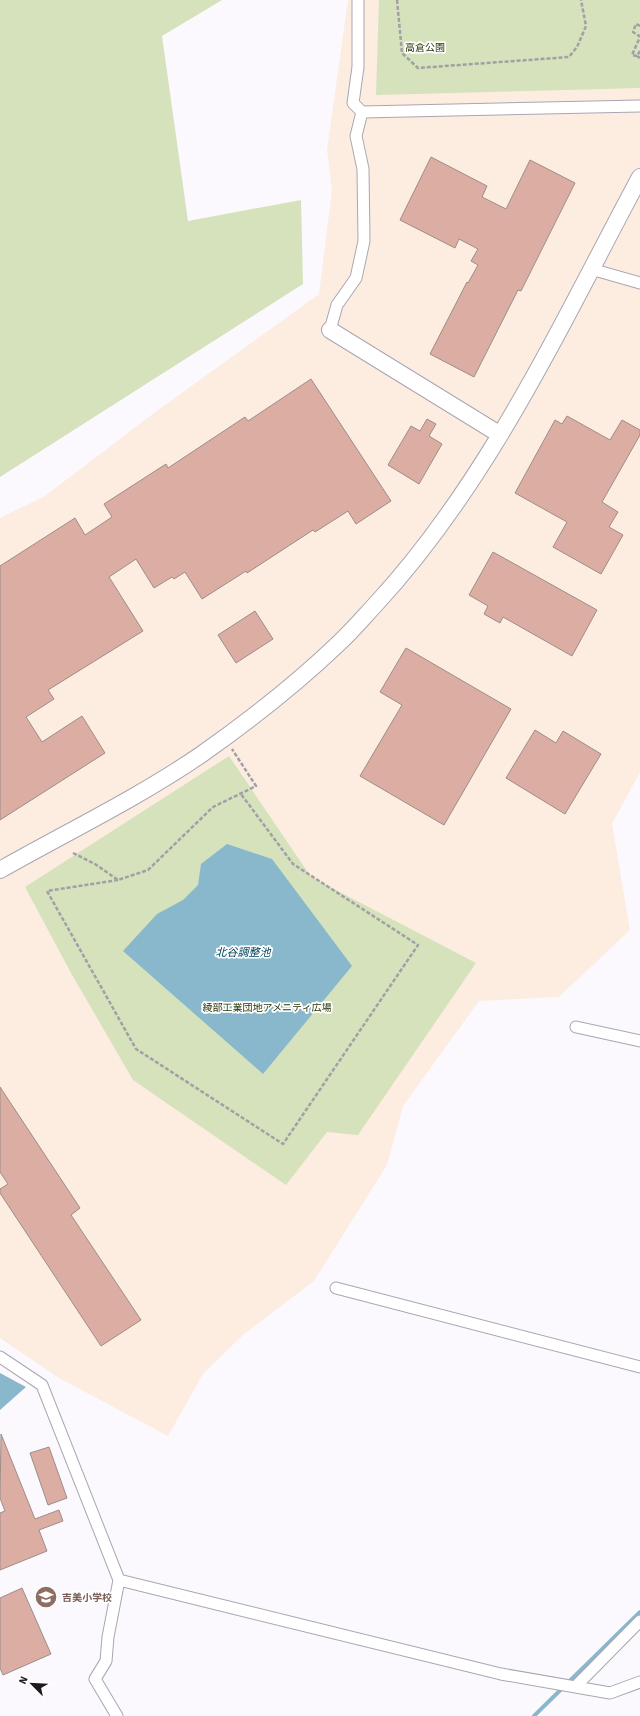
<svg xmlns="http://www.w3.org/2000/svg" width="640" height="1716" viewBox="0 0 640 1716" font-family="'Source Sans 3','Noto Sans JP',sans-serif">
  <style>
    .industrial { fill: #fcede0 }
    .green { fill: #d5e2bc }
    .water { fill: #89b8cd }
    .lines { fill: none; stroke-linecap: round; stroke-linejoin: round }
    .stream { stroke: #89b8cd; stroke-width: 4 }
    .building { fill: #dcada2; stroke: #9c8d8a }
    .street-casing { stroke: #a9a6b2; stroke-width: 13 }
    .secondary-casing { stroke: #a9a6b2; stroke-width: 18 }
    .path { stroke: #a2a0a5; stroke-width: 2.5; stroke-dasharray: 4 2; stroke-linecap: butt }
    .street { stroke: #fff; stroke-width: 11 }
    .secondary { stroke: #fff; stroke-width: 16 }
    .labels { text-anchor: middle; stroke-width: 3.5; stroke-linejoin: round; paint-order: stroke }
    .park-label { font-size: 10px; fill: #293505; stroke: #fff }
    .education-label { font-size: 10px; font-weight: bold; fill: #785e54; stroke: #fff; text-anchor: start }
    .water-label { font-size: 11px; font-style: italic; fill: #004359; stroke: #fff }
  </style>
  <rect width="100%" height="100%" fill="#fbf9fe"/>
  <path class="industrial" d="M348,0H640V772L612,824L630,930L559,997L479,1001L403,1106L387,1165L314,1281L244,1334L203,1374L168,1436L59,1378L0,1338V518L45,496L154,413L319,294L332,190L327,150Z"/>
  <path class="green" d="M0,0H222L162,36L188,221L301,200L303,284L0,477Z
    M379,0H640V88L376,95Z
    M229,756L311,877L476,963L358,1135L327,1132L286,1185L133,1080L71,973L25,887Z"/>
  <path class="water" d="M227,844L272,859L352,966L263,1074L123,951L157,914L183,900L198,885L201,864Z
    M0,1373L26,1387L0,1410Z"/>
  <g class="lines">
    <path class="stream" d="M534,1716L640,1612"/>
  </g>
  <path class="building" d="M431,157L487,186L482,197L506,209L530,160L575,183L521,291L518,290L474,377L430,354L467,282L468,283L478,265L471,261L478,249L459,239L455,248L400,220Z
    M311,379L391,501L356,524L348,511L315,532L313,530L247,573L246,571L202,599L185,572L174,579L172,577L154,588L136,559L109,577L143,631L48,690L54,699L26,717L42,742L82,716L105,753L0,820V566L75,518L85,535L112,517L104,504L166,464L168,468L245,417L248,421Z
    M567,416L610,440L622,420L640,430V435L602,502L618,512L609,527L623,535L601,574L553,547L567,522L515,493L555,420L562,424Z
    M427,419L436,424L429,436L442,444L419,484L388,465L411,426L420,431Z
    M493,552L597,610L572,656L503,617L500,623L484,614L488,606L469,595Z
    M255,611L273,639L236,663L218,635Z
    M406,648L511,709L444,825L360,776L402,705L380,692Z
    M535,730L556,743L563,731L601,754L565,814L506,778Z
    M0,1087L80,1208L71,1215L141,1320L101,1346L0,1193V1189L8,1184L0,1172Z
    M1,1434L35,1519L59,1510L63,1521L39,1530L47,1551L0,1570V1513L5,1511L0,1498Z
    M49,1447L67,1498L48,1505L30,1453Z
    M22,1588L51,1654L3,1675L0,1668V1598Z"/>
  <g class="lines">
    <g class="street-casing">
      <path id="street" d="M358,0V67L353,103L362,112L640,106
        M591,269L640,283
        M330,330L337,305L356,278L364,241L363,169L356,136L362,112
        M576,1027L640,1041
        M336,1288L640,1367
        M0,1357L42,1385L119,1580L108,1637L106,1661L95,1679L117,1716
        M119,1580L501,1674L610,1693L640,1682
        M576,1686L640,1621"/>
    </g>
    <g class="secondary-casing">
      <path id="secondary" d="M330,330L499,434
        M0,870C67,832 138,798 202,754C249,721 296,684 338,644C351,632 363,618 375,605C489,482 561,324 640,177"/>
    </g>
    <path class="path" d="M397,0L402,53L418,68L569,57L577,47L586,26L581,0
      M640,26L636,24L633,32L639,36L640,35
      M640,51L637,56L640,58
      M637,56L632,55L640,37
      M73,853L95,864L118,880L148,870L213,807L256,786L232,749
      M118,880L47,891L136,1049L283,1144L418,945L293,864L241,794"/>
    <use href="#street" class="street"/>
    <use href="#secondary" class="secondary"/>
  </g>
  <defs>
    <g id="school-disc" transform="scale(1.15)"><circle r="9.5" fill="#8d6e63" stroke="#fff"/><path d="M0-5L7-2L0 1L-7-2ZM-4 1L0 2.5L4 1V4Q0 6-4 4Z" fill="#fff"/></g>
  </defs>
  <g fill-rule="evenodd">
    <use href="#school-disc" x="46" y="1597"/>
  </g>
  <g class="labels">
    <g class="park-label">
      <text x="425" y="51">高倉公園</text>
      <text x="267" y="1011">綾部工業団地アメニティ広場</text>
    </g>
    <g class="education-label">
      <text x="62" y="1601">吉美小学校</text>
    </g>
    <g class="water-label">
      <text x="243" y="956">北谷調整池</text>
    </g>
  </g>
  <g transform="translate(32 1684) rotate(294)" stroke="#ffffff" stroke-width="3" paint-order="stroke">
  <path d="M0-3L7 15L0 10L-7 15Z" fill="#1c1a1f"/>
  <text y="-6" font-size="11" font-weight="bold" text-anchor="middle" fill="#1c1a1f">N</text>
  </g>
</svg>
